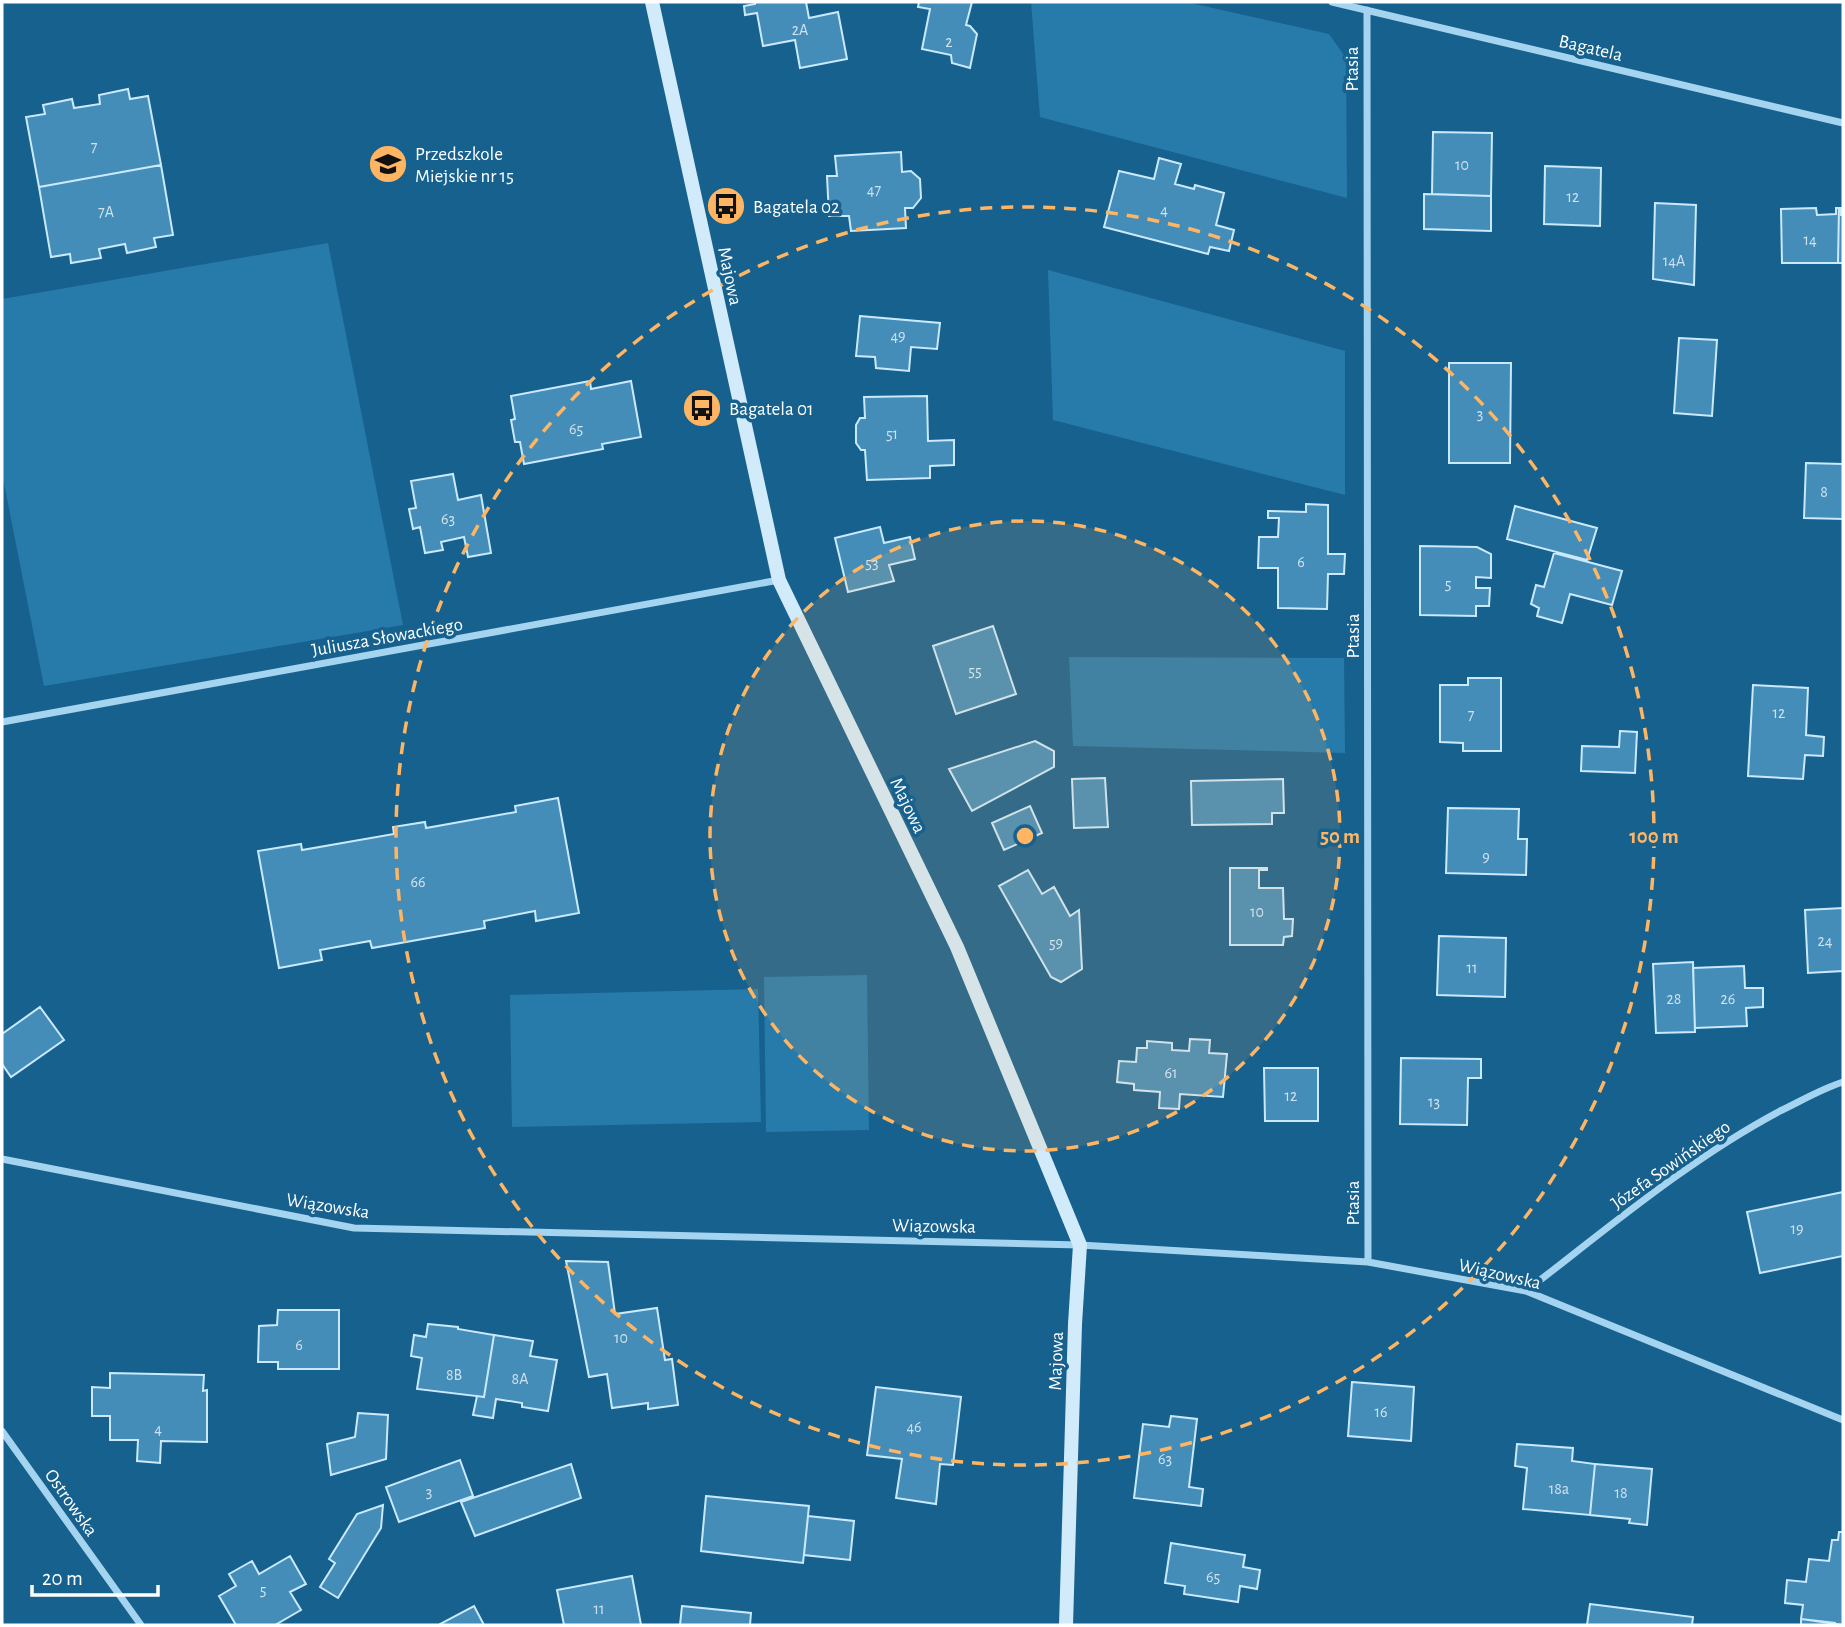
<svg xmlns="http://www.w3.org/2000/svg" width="1845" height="1627" viewBox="0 0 1845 1627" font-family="'Alegreya Sans',sans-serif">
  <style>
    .green { fill: #277bab }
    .building { fill: #448db8; stroke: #cae9fb; stroke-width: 2 }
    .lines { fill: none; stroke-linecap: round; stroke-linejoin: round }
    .street { stroke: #a4d4ef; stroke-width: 7 }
    .secondary { stroke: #d1ebfb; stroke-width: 14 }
    .ring { fill: none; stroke: #ffb562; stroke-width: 3.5; stroke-dasharray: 12 9 }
    .labels { text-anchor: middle; stroke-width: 7; stroke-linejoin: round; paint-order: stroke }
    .number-label { font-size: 16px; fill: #d0e2ed }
    .street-label { font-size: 19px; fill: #fff; stroke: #17618e }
    .poi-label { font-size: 19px; fill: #fff; stroke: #17618e; text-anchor: start }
    .centre { fill: #ffb562; stroke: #17618e; stroke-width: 3.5 }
    .ring-label { font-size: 21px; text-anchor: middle; font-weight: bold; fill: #ffb562; stroke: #17618e; stroke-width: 7; stroke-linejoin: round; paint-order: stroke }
  </style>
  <rect width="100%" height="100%" fill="#17618e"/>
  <path class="green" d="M1031,2H1186L1329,34L1346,58L1347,198L1040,117Z
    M328,243L403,625L44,686L2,473V299Z
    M1048,270L1345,351V495L1053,420Z
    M1069,657L1344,658L1345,753L1073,746Z
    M867,975L869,1130L766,1132L764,977Z
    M758,989L761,1122L512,1127L510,995Z"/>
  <path class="building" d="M755,2H806L809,18L838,12L847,59L800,68L795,40L763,46L757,13L745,15L744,6L755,4Z
    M919,2H972L966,25L970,26L977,34L970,68L952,63L951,55L922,49L930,9L918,7Z
    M128,89L130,99L148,96L161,165L39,187L26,117L45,114L43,105L72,99L74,108L100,104L99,95Z
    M1433,132L1492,133L1491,196L1432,194Z
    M901,152L902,172L911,171L920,179L921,198L913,208H905L906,228L851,231L849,216H829L827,176H837L835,156Z
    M1159,158L1181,164L1175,184L1194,189L1195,185L1224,193L1216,225L1234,230L1229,251L1210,247L1208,254L1104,227L1119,171L1154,179Z
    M161,165L173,235L154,238L156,247L127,253L125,244L99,249L101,258L71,263L70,254L51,257L39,187Z
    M1545,166L1601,168L1600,226L1544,224Z
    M1424,194L1491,196V231L1424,229Z
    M1655,203L1696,205L1694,285L1653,279Z
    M1816,208L1817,215L1836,214V208H1839L1838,263H1782L1781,209Z
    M1839,208H1841V215H1843V263H1838Z
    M860,316L940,323L937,349L911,347L909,371L876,368L875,357L856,356Z
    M1679,338L1717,340L1712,416L1674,413Z
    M1449,363H1511L1510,463H1449Z
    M590,381L591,389L631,381L641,437L602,444L603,449L524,464L520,442H515L511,420L515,419L511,396Z
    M927,396L928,441L954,440V465L930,466V478L867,480L865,450H861L856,443V425L860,418H865L864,397Z
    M1806,463L1843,464V519L1804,518Z
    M453,474L458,500L481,495L491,553L468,557L464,537L441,542L443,550L425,553L420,527L413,529L409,509L416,508L411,481Z
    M1306,504L1328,505V554H1345L1344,574H1328L1327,609L1278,608V568H1258L1259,537H1278L1279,518H1268V511L1306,512Z
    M1515,506L1597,528L1587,560L1507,539Z
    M880,527L884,543L910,537L915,559L889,565L894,581L848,592L835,538Z
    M1420,546L1477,547L1491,554V578L1476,577V588H1490L1489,606H1476V616L1420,615Z
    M1554,553L1622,571L1612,605L1570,594L1562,623L1537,616L1539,608L1531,604L1536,585L1544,587Z
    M993,626L1016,694L956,714L933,646Z
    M1468,678H1501V751H1463V743L1440,742V685H1468Z
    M1753,685L1808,688L1806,735L1824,737L1823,756L1805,755L1803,779L1748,776Z
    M1620,731L1637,732L1635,773L1581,771L1582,746L1619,747Z
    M1035,741L1054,751V767L972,811L949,769Z
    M1105,778L1108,827L1074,828L1072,779Z
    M1283,779L1284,813H1272V824L1192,825L1191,781Z
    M558,798L579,913L536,921L535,911L484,921L485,928L372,948L370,941L320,950L322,960L279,968L258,851L301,844L302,850L394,834L393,827L425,822L426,828L516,812L515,806Z
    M1030,806L1042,833L1004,850L992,823Z
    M1448,808L1519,809L1518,839H1527L1526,875L1446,873Z
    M1230,868H1267V870H1259V888H1283L1284,919H1293L1292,936L1284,937L1283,945H1230Z
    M1028,870L1042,894L1054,887L1070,916L1079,910L1082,969L1061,982L1051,977L999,886Z
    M1843,908V971L1808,973L1805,910Z
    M1439,936L1506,938L1505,997L1437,995Z
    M1693,962L1695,1032L1656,1033L1653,964Z
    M1744,966L1745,988H1763V1007L1746,1008L1747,1026L1695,1028L1693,968Z
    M40,1007L64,1040L11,1077L2,1064V1034Z
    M1190,1039L1210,1040L1209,1053L1227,1054L1223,1097L1180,1094L1179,1109L1159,1108L1160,1092L1134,1090V1084L1117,1082L1119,1061L1136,1062L1137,1048H1147V1041L1172,1043V1050L1189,1051Z
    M1401,1058L1481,1059V1078H1468L1467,1125L1400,1124Z
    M1264,1068H1318V1121H1265Z
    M1843,1192V1256L1760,1273L1747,1212Z
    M566,1261L608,1262L615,1314L657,1308L665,1360L672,1359L678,1405L648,1409V1403L612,1408L607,1374L589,1377Z
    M278,1310H339V1369H278V1362H258L259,1326L277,1325Z
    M428,1324L458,1327V1329L494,1335L484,1397L417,1389L422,1358L411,1356L414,1335L426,1337Z
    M494,1335L533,1341L530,1356L557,1360L548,1411L522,1407V1403L496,1399L493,1418L473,1415L477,1396L484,1397Z
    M110,1373L204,1375L203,1391L207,1390V1442L161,1441L160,1463L137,1461L138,1440H110V1416H92V1387L110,1388Z
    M1352,1382L1414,1387L1411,1441L1348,1436Z
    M876,1387L961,1397L953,1465L940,1464L936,1504L896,1498L902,1459L867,1455Z
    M358,1413L388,1415L386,1459L331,1475L327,1444L355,1437Z
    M1171,1416L1197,1419L1189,1487L1203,1489L1201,1506L1134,1498L1143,1424L1169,1427Z
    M1517,1444L1573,1448L1572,1461L1595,1464L1590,1515L1523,1509L1527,1468L1515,1466Z
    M460,1460L473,1496L399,1522L386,1487Z
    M571,1464L581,1498L475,1536L461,1502Z
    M1595,1464L1652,1469L1647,1525L1629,1523L1630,1519L1590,1515Z
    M706,1496L809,1506L803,1563L701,1551Z
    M383,1505L381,1528L338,1598L320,1587L335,1563L329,1559L357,1514Z
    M808,1516L854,1521L850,1560L804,1555Z
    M1839,1532H1843V1625L1801,1619L1803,1605L1785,1603L1787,1580L1806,1582L1809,1559L1829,1561L1832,1540H1838Z
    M1171,1543L1245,1555L1243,1567L1260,1570L1257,1589L1240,1586L1238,1602L1184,1594L1185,1586L1165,1583Z
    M290,1556L306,1584L290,1592L301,1610L275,1625H236L219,1596L236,1586L229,1574L252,1561L259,1574Z
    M632,1576L641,1625H564L557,1590Z
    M1590,1604L1693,1617L1692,1625H1587Z
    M474,1606L484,1625H440V1624Z
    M682,1606L751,1613L750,1625H680Z
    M1801,1619L1835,1623V1625H1801Z"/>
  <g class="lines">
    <path class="street" d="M1332,2L1843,123
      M1367,10L1368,1262
      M2,722L779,580
      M2,1159L354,1228L1080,1245L1368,1262L1526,1291L1843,1420
      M1526,1291C1608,1228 1688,1160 1780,1111C1801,1101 1821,1089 1843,1082
      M2,1431L141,1625"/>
    <path class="secondary" d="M652,2L779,580L957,947L1080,1245L1075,1324L1066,1625"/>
  </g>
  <circle cx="1025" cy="836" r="315" fill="#ffb562" fill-opacity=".12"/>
  <g class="ring">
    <circle cx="1025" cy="836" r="315"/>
    <circle cx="1025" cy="836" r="629"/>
  </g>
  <defs>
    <g id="school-disc" transform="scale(2.0125)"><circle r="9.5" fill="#ffb562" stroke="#17618e"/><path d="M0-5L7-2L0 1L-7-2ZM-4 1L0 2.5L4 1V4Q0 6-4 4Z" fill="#111"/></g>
    <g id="bus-disc" transform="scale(2.0125)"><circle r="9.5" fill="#ffb562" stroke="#17618e"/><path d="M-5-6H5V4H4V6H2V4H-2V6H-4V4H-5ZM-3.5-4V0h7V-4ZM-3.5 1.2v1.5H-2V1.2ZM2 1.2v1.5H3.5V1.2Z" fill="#111"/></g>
  </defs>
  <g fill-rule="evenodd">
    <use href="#school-disc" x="388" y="164"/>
    <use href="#bus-disc" x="726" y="206"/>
    <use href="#bus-disc" x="702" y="408"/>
  </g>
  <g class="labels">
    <g class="number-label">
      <text x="800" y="35">2A</text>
      <text x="949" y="47">2</text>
      <text x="94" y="152">7</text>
      <text x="1462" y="170">10</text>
      <text x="874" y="195">47</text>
      <text x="1573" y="202">12</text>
      <text x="1164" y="215">4</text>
      <text x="106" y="217">7A</text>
      <text x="1810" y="245">14</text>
      <text x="1674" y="266">14A</text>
      <text x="898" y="341">49</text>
      <text x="1480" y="419">3</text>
      <text x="576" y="434">65</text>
      <text x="892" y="439">51</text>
      <text x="1824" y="497">8</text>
      <text x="448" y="524">63</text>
      <text x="1301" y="567">6</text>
      <text x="872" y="568">53</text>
      <text x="1448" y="589">5</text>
      <text x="975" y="676">55</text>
      <text x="1779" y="718">12</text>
      <text x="1471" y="720">7</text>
      <text x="1486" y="862">9</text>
      <text x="418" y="887">66</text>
      <text x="1257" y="917">10</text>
      <text x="1825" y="946">24</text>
      <text x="1056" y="948">59</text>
      <text x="1472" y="973">11</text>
      <text x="1674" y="1004">28</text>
      <text x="1728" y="1004">26</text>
      <text x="1171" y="1078">61</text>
      <text x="1291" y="1101">12</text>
      <text x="1434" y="1107">13</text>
      <text x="1797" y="1234">19</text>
      <text x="621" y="1343">10</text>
      <text x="299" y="1350">6</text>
      <text x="454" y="1380">8B</text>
      <text x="520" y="1384">8A</text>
      <text x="1381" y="1417">16</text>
      <text x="914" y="1432">46</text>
      <text x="158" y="1434">4</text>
      <text x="1165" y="1464">63</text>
      <text x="1559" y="1494">18a</text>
      <text x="429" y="1497">3</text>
      <text x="1621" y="1498">18</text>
      <text x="1213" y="1582">65</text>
      <text x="263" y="1595">5</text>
      <text x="599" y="1614">11</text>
    </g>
    <g class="street-label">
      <text transform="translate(1591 47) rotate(13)" y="7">Bagatela</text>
      <text transform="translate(1351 69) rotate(-90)" y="7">Ptasia</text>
      <text transform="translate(731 276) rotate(78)" y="7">Majowa</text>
      <text transform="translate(387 636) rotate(-10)" y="7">Juliusza Słowackiego</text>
      <text transform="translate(1352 636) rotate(-90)" y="7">Ptasia</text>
      <text transform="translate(909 805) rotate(64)" y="7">Majowa</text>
      <text transform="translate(1670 1164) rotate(-35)" y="7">Józefa Sowińskiego</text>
      <text transform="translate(1352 1203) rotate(-90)" y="7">Ptasia</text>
      <text transform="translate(328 1205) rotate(9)" y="7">Wiązowska</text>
      <text transform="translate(934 1225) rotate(1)" y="7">Wiązowska</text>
      <text transform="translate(1500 1273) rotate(13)" y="7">Wiązowska</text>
      <text transform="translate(1055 1361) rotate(-88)" y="7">Majowa</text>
      <text transform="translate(72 1502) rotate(55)" y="7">Ostrowska</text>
    </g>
    <g class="poi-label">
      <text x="415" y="160">Przedszkole<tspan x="415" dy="22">Miejskie nr 15</tspan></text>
      <text x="753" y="213">Bagatela 02</text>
      <text x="729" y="415">Bagatela 01</text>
    </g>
  </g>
  <circle cx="1025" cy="836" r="10" class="centre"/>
  <g class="ring-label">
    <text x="1340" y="843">50 m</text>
    <text x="1654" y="843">100 m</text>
  </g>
  <rect width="1845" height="1627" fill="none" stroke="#ffffff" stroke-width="7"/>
  <path d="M32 1585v10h126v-10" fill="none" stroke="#ffffff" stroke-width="3.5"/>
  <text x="42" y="1585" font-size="21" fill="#ffffff" stroke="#17618e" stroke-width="5" paint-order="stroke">20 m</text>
</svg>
